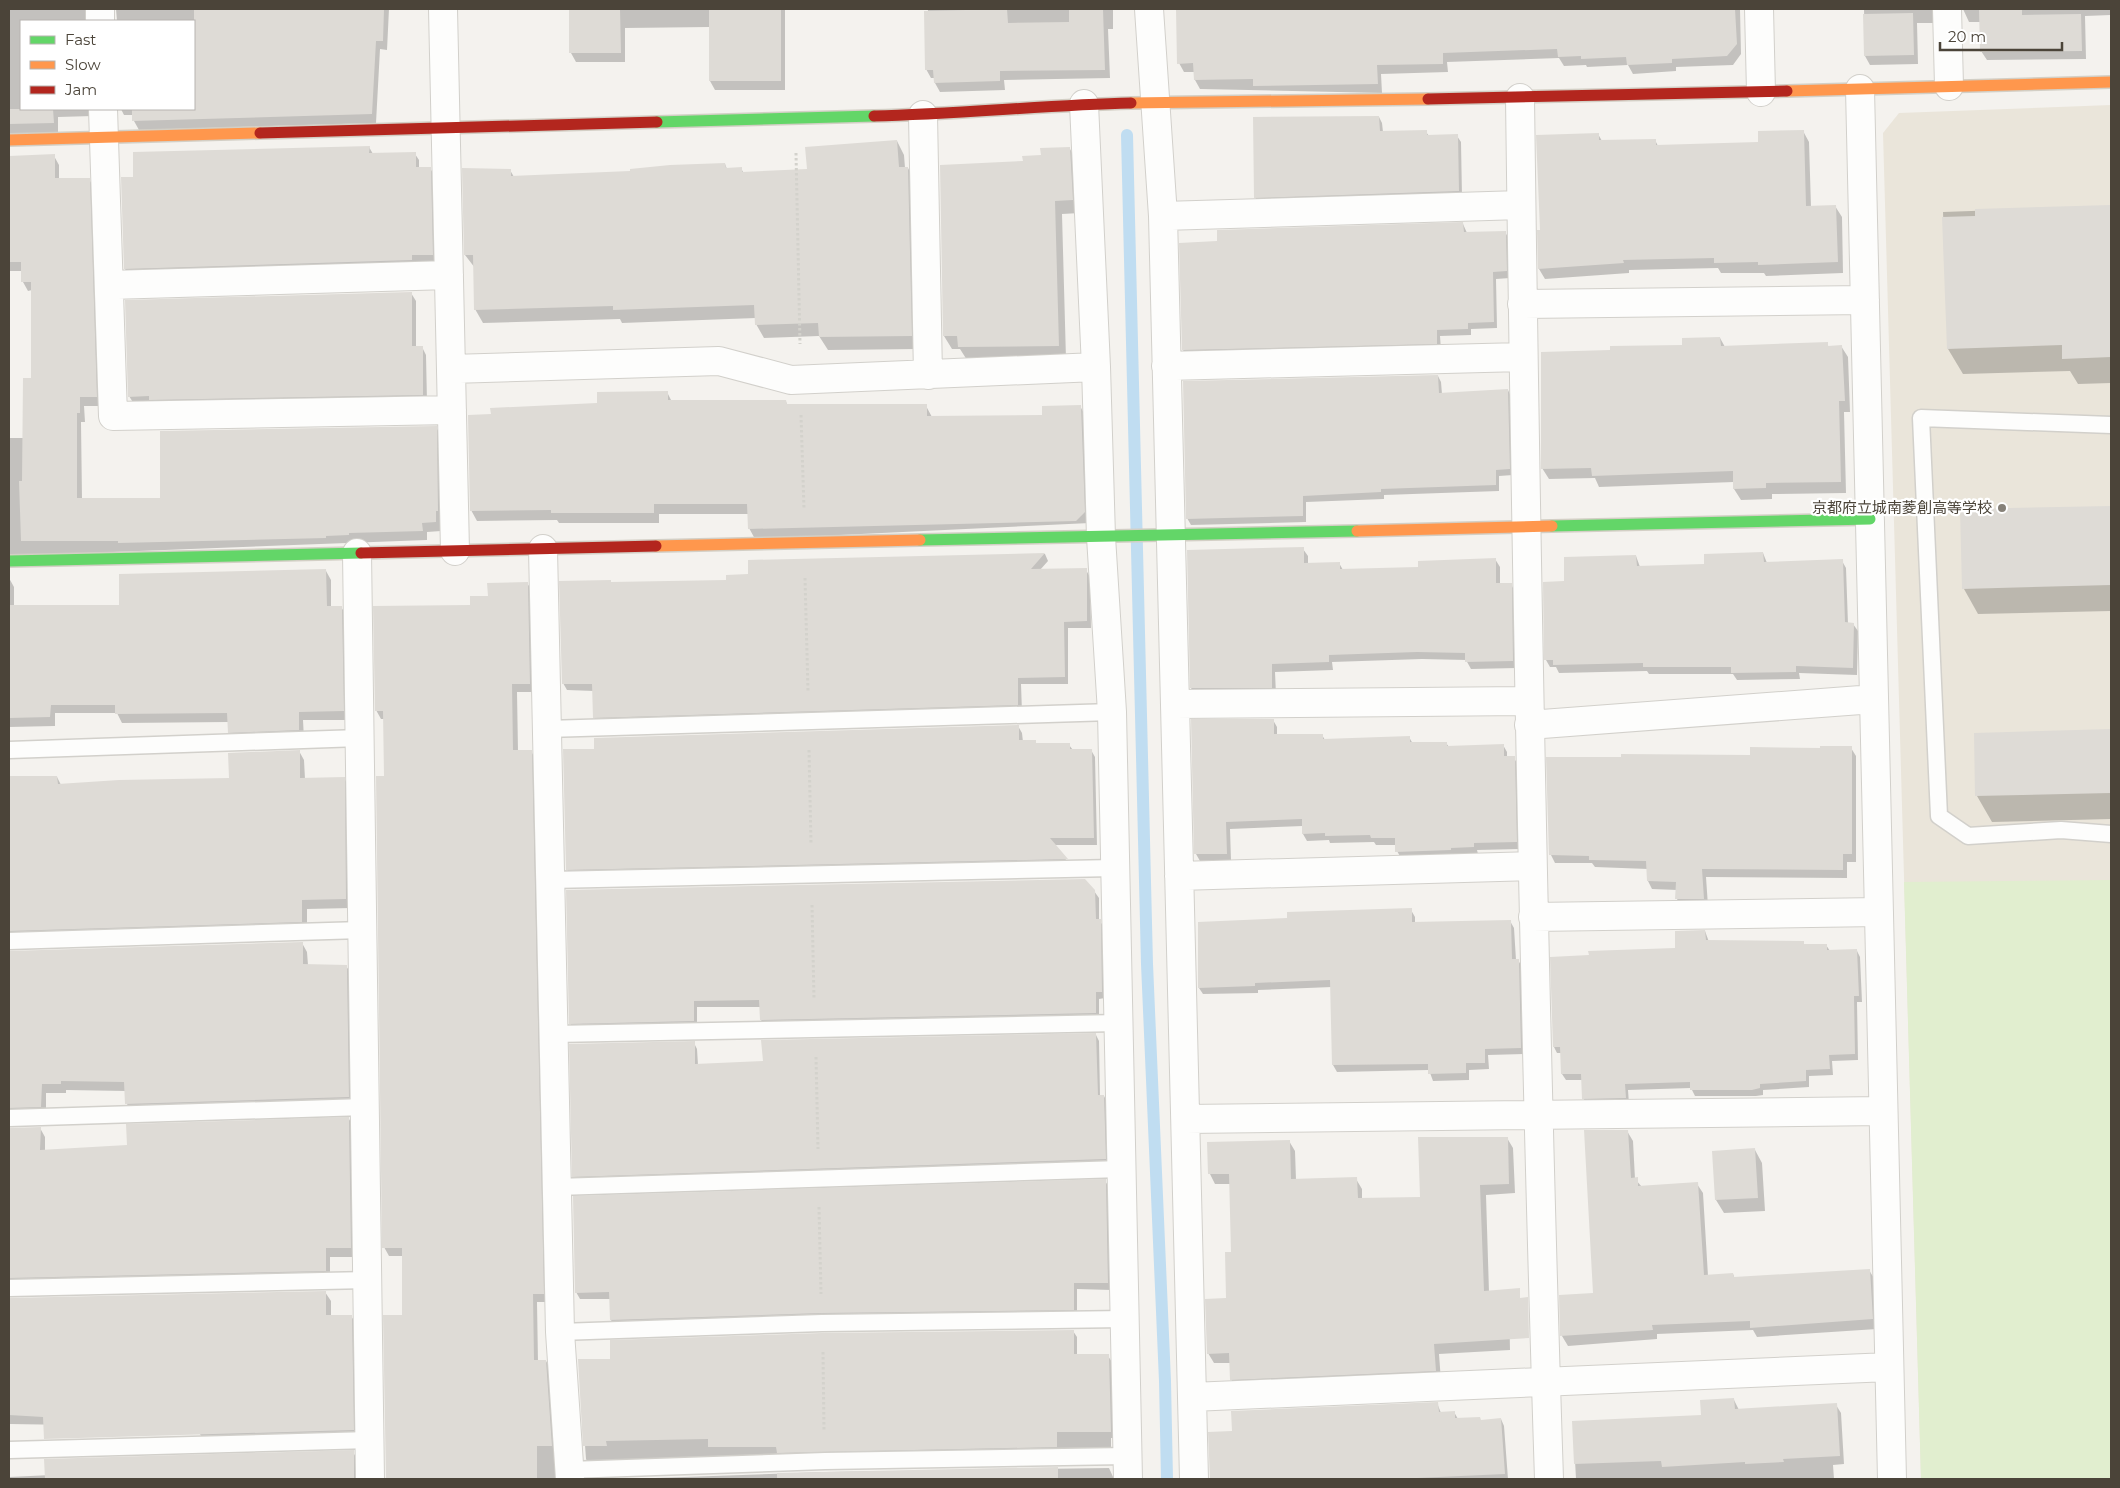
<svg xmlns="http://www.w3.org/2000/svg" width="2120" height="1488" viewBox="0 0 2120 1488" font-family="Montserrat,'Noto Sans JP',sans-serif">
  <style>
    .education { fill: #eae5da }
    .green { fill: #e1eecf }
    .shadow { fill: #0003 }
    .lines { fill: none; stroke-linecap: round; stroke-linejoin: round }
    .stream { stroke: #c0ddf1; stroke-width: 12 }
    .building { fill: #dedbd6 }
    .lane-casing { stroke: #d2d0cb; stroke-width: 19 }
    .street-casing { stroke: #d2d0cb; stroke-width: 30 }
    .fast-casing { stroke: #d3cfc5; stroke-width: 14 }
    .slow-casing { stroke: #d3cfc5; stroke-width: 14 }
    .jam-casing { stroke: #d3cfc5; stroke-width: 14 }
    .path { stroke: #d3d2cc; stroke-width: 3; stroke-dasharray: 2.5 2.5; stroke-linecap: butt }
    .lane { stroke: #fdfdfc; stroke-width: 16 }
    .street { stroke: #fdfdfc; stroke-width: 28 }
    .fast { stroke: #63d668; stroke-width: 11 }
    .slow { stroke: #ff974d; stroke-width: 11 }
    .jam { stroke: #b3261e; stroke-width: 11 }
    .poi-dot { fill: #868178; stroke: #fff; stroke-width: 2 }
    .labels { text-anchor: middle; stroke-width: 4.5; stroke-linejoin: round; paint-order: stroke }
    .poi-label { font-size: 15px; fill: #4b4439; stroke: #fff; text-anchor: end }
  </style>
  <rect width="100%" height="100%" fill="#f4f2ee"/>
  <path class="education" d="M2111,105V1479H1921L1883,133L1899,113Z"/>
  <path class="green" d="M2111,880V1479H1921L1904,882Z"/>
  <path class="shadow" d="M9,9H90L89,21H21V109H96L93,116L58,117V132L9,135Z
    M116,9H389L387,50L380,49L376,123L139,130L134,121V115H124L121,109H194V21H117Z
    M570,9H785V90H715L710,81V27L625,28V62H576L571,53Z
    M928,9H1113V29H1108L1110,78L1004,80L1005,90L940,92L935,83V78H931L926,69Z
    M1177,9H1740L1741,54L1733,65L1676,67V71L1633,74L1628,65L1587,67L1586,65L1564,66L1559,58L1447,62L1448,72L1381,74L1382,93L1200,89L1195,80V72H1184L1179,63Z
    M1864,9H1940L1936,23H1917L1918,64L1870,65L1865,56Z
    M1963,9H2111V15L2085,16L2086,59L1987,60L1981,51V22H1969Z
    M1379,117L1382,123L1383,132H1426L1429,136H1457L1461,142L1462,197L1259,204L1255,197Z
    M1803,131L1809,142L1811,207L1835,206L1842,217L1843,273L1766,276L1764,273H1721L1718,268L1629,270V273L1545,279L1539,269L1542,232L1598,134L1602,141L1655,140L1658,146L1760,144Z
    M897,141L904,155L905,168H908L915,182L919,349L828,350L819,336L764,338L756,324V318L622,323L620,319L483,323L475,309V268L465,255L510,170L514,177L632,172L725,164L727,169L741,168L744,174L808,171Z
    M369,147L373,154H415L419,160V168H430L434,175L436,261H415V266L129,275L125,269L135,178Z
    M1070,149L1077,162L1080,213L1062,214L1066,359L967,360L960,349H952L944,336L1024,162Z
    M54,156L59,165V179H89L94,188L101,406H84L85,422H81L82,499H162L436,427L441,436L443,520H440L441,531L427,532V540L9,556V438H23L32,379V290L28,291L23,282L22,271H9V157Z
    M2111,206V383L2078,384L2070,371L1963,374L1948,349L1943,212Z
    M1463,224L1467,233L1505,232L1509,239L1510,278L1496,279L1497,328L1471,329V335L1440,336L1441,350L1187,356L1183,350Z
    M411,293L416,301V347H422L426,355L427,402L134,404L129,396Z
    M1720,338L1725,347L1827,344L1829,347L1841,346L1848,357L1850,412H1844L1846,493L1772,494V499L1741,500L1734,489V482L1599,487L1595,478L1549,479L1542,468L1611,351L1683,346Z
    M1438,376L1441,382L1442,394L1508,390L1511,397L1513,475L1499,476V491L1384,495V499L1306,502V522L1191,525L1187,518Z
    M667,392L672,402H786L788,406H926L932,417L1044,416L1080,406L1086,417L1090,523L755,539L749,528V514H659V523H559L557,520L477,521L471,510L599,405Z
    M2111,507V611L1978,614L1964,589L1962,510Z
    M1303,549L1308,556V564L1339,563L1343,570L1419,568L1495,559L1500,567V584H1511L1515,592L1517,668L1471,669L1466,660L1422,659L1332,662L1333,670L1275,672L1276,695L1196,696L1191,688Z
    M1763,553L1767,563L1842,561L1846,568L1848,624H1853L1858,631L1857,675L1799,673L1800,679L1737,680L1733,674H1649L1647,671L1559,673L1556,667H1550L1546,660L1566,583L1636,556L1640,567L1706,565Z
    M1045,554L1048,561L1040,570H1086L1090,577L1091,628H1068V684H1021L1022,712L599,724L594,717V691L567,690L563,683L612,584L727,581L749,575V561Z
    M326,571L331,580V607H341L347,616L348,720H303L304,739L234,741L229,732V722L122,723L117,713H55V726L9,727V578L14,587V606H121Z
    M527,583L533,592L535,692H517L518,751H531L536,760L548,1302H537L538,1362L546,1361L551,1370L558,1479H387L385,1316H404L403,1256H389L384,1247L385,719H381L376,710L472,606Z
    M1273,720L1277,727V736L1322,735L1325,740L1409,737L1413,744L1446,743L1449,747L1503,745L1507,752V758H1514L1518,765L1520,849L1477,850L1478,854L1401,858L1397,851L1396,845H1376L1374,842L1330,843L1329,840L1307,841L1303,834V826L1230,829L1231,860L1200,861L1196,854Z
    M1018,726L1022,733L1023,742H1035L1037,745H1069L1073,750H1091L1095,757L1097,845H1054L1071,866L571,876L567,869L596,750Z
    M2111,730V819L1992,822L1977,796L1975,734Z
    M1851,748L1856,756V862H1847V878L1706,877L1708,906L1681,907L1677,899V890L1652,889L1648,881V869L1595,867L1592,863H1555L1551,855L1751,757Z
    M299,751L304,760L305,779L344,778L349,787L351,908L307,909V931L9,942V777H57L61,785L230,779Z
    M1094,891L1099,898V920L1104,927L1105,998L1099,999V1020L765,1026L761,1020L760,1007H697V1028L574,1030L570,1023Z
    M1411,910L1415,917V923L1510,921L1514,928L1516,960H1518L1522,967L1524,1054L1488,1055L1489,1069L1469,1070V1080L1433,1081L1429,1070L1337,1072L1333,1065L1332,987L1258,990V993L1203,994L1199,988L1289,919Z
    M1705,931L1709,942L1826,945L1830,951H1857L1860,957L1862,1002H1857L1858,1060L1832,1061L1833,1075L1809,1076V1087L1763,1090V1095L1756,1096H1695L1691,1088L1628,1090L1629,1104L1587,1105L1583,1098L1582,1080H1566L1562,1074V1053H1557L1554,1047L1676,949Z
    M302,943L307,952L308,965L346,966L352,975L353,1106L132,1113L127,1104L126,1091L66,1090V1093H46V1116L9,1119V952Z
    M1096,1035L1099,1041L1100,1096H1104L1107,1102L1109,1165L577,1182L573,1176L694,1043L697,1049L698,1065L764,1062Z
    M349,1119L354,1128L356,1257H330V1280L9,1289V1129L40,1128L45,1137V1151L128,1147Z
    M1627,1131L1633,1141L1635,1179L1642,1187L1697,1184L1703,1193L1708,1276L1733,1274L1735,1279L1869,1270L1875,1280L1877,1329L1757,1337L1753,1330L1657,1334V1339L1568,1346L1562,1336L1560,1296L1594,1294Z
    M1507,1138L1513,1148L1515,1193L1486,1195L1489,1292L1509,1301L1510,1350L1439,1354L1441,1381L1237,1390L1231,1379V1363H1214L1208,1353L1228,1299L1232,1253L1231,1184H1215L1210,1174L1289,1141L1295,1151L1296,1180L1356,1179L1362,1189V1199L1421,1198Z
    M1755,1150L1762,1163L1765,1211L1724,1213L1716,1200Z
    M1105,1181L1109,1187L1111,1290L1077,1289V1316L615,1327L611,1320V1299H580L576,1292Z
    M325,1292L331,1301V1316H351L357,1325L358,1439L205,1443L200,1434V1427L9,1424V1299Z
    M1073,1331L1077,1337V1355L1108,1356L1112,1362L1114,1438H1111V1452L589,1465L586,1459L579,1361Z
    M1734,1400L1739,1410L1836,1405L1841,1413L1844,1464L1833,1465L1834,1479H1576L1573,1423L1702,1416Z
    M1437,1403L1441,1413L1454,1412L1458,1419L1481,1421L1501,1419L1504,1426L1508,1479H1211L1210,1433L1233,1432Z
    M353,1452L358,1461L359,1479H9V1477L200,1468Z
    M1109,1468L1114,1479H626L825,1472Z"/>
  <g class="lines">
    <path class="stream" d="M1127,135L1147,964L1165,1381L1167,1479"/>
  </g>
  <path class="building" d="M194,9H384L383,41H376L372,114L132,121V109H194Z
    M569,9H620L621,53H569Z
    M709,9H781V81H709Z
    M1007,9L1008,23L1069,22V9H1103L1105,70L1000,71V81L934,83L933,70H925L924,11Z
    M1176,9H1735L1737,44L1727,56L1672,59V63L1627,65L1626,57L1581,59V56L1558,57L1557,49L1443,53V64L1377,65L1378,84L1253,86V79L1194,80L1193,63L1177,64Z
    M1979,9H2022V15L2081,14L2082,51L1980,52Z
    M1913,13L1914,55L1864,56L1863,14Z
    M9,109H53L54,123L9,124Z
    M1379,116L1380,131L1427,130V135L1458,134L1459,191L1254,198L1253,117Z
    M1804,130L1806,206L1836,205L1838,262L1758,265V262L1714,263V258L1623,260L1624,263L1538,269L1537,230H1540L1536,135L1599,133V140L1656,139V145L1758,142V131Z
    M897,140L899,167H908L912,336L819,337L818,323L755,325L754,305L613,310V306L474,310L473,255H464L462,168L511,169V176L630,171V169L670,165L725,163L726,168L742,167V172L807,169L805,147Z
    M370,146L369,153L416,152V167H431L433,255H412V260L124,269L121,177H133V152Z
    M1070,147L1073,200L1055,201L1059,346L958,347L957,336H943L940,165L1023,161L1022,156L1041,155L1040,148Z
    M55,154V178H90L97,397H80V413H77V498H160V431L437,426L438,511H436V522L422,523L423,531L349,533V535L326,536V538L118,543V541H21L19,481H22L23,378H31V282H21V262H9V156Z
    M2111,205V357L2062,359V345L1947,349L1942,217L1975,216V209Z
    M1463,222L1464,232L1506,231L1507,271L1493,272L1494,322L1468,323V329L1437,330V344L1182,350L1179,243L1217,241V230Z
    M412,292V346H423V395L149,400V396L128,397L125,300Z
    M1720,337L1721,346L1828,342V346L1842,345L1845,401H1839L1841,482L1766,483V488L1733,489V471L1592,476L1591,468L1541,469V352L1610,350V346L1682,345V338Z
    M1438,375L1439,393L1508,389L1510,469L1496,470V485L1381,489V492L1303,496V516L1186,519L1183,381Z
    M668,391V400H786L787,404H927V416L1042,415V406L1081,405L1085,512L1076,521L748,529L747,504H654V513H551V510L470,511L468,415L491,414L490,408L597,403V392Z
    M2111,506V585L1962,589L1960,509Z
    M1304,547V563L1340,562V569L1418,567V561L1496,558V583H1512L1513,661L1465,662V653L1417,652L1329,655V662L1272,664V688H1190L1187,550Z
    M1763,552L1764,562L1843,559L1845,622L1854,623L1853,668L1796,666V672L1731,673V667H1643V663L1553,665V660H1544L1543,582L1564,581V557L1636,555L1637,566L1704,564V554Z
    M1045,553L1031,569L1087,568V621L1064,622L1065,677L1018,678V705L593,718L592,684H562L559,581L611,580V582L726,580V575L748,574V560Z
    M326,569L327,606H342L344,711L299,712V730L228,733L227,713L115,714V705H51L50,717L9,718V605H119V574Z
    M528,582L530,684H512L513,750H532L544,1294H533L534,1360H546L552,1446H537V1479H386L383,1315H402V1248H382L376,776H384L383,711H375L373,606L470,605V596H488L487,583Z
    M1191,719H1274V734H1323V739L1410,736V742H1447V746L1504,744V756H1515L1517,842L1474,843V847L1451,848V850L1395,852V838H1371L1370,835L1325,836V833L1302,834V819L1226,822L1227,854H1194Z
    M1019,725V740H1036V743H1070V749H1092L1094,838H1050L1068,859L566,870L563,749H594V738Z
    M2111,729V793L1975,796L1974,733Z
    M1820,746H1852V854H1843V870L1702,869L1704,899H1675L1676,882L1647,881L1646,861L1589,860V856L1549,855L1546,757H1621V754L1750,755V747L1820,748Z
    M300,750V778L345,777L346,899L302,900V922L9,931V776H57L58,784L119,780L229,778L228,753Z
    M1085,879L1095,890L1096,919H1101L1102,992H1096V1013L760,1020L759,1000L694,1001V1021L569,1024L566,890Z
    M1412,908V922L1511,920L1512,959H1519L1521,1048L1485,1049V1063H1466V1073L1428,1074V1064L1332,1065L1330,980L1255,983V986L1198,988V922L1287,918V912Z
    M1705,930L1706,940L1804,941V944H1827V950L1857,949L1859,996H1854L1855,1054L1829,1055L1830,1069L1806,1070V1081L1760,1084V1088L1752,1090H1690V1082L1625,1084L1626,1098L1582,1099L1581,1074H1561L1560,1047H1553L1550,957L1589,955L1588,951L1675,948V931Z
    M303,942V964L347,965L349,1097L125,1104L124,1082L61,1081V1084H42L41,1107L9,1108V951Z
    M1096,1033L1098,1095H1104L1106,1159L572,1177L569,1044L695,1041V1064L763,1061L761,1040Z
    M349,1117L351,1248H326V1271L9,1278V1128L41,1127L40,1150L127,1145L126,1124Z
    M1584,1130H1628L1631,1178L1638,1177V1186L1698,1182L1704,1275L1733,1273L1734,1277L1870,1269L1873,1319L1750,1328V1321L1652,1325L1653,1330L1560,1336L1559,1295L1593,1293Z
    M1418,1137H1508L1509,1184L1480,1185L1484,1291L1520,1288V1298L1528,1297L1529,1338L1434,1344L1436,1371L1230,1380L1229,1353L1207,1354L1205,1299L1226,1298L1225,1252H1231L1229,1174H1208L1207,1142L1290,1140L1291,1179L1357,1177L1358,1198L1420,1197Z
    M1755,1148L1758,1198L1715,1200L1712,1151Z
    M1106,1179L1108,1283H1074V1310L822,1313L610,1320L609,1292L575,1293L573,1196Z
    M326,1291V1315H352L354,1430L44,1439L43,1417L9,1415V1298Z
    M1074,1330V1354H1109L1111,1432H1057V1447L777,1453L776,1447H708V1439L606,1441L607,1446H583L578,1359H610V1340L822,1333Z
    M1734,1398L1735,1409L1837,1403L1840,1456L1783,1459L1784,1462L1745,1464V1462L1662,1467L1661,1461L1574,1464L1572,1421L1701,1415L1700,1400Z
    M1438,1402L1439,1412L1455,1411V1418L1480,1417L1481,1420L1501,1418L1505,1474L1395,1479H1210L1208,1432L1232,1431L1231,1411Z
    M354,1450V1479H45L44,1459Z
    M1058,1467V1479H777V1473Z"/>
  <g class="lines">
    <g class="lane-casing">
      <path id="lane" d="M2111,425L1921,418L1939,816L1968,836L2061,830L2111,834
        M547,729L1112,712
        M9,750L360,738
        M550,880L1114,868
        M9,941L362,930
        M554,1034L1119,1023
        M9,1118L365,1107
        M557,1187L1121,1169
        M9,1288L368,1280
        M560,1332L822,1323L1124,1319
        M9,1450L370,1440
        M569,1470L825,1461L1127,1456"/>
    </g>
    <g class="street-casing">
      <path id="street" d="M100,9V21
        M443,9L455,551
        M1149,9L1163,216L1194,1479
        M1759,9L1761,92
        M1947,9L1949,86
        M1860,89L1892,1479
        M1520,98C1526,559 1534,1019 1549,1479
        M1084,104L1096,367L1101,537L1112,712L1128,1479
        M103,109L113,416L452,410
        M923,115L928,375
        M1163,216L1521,205
        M109,285L449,275
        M1522,304L1865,300
        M1166,366L1523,357
        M451,369L719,361L791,380L1096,367
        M543,549L560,1332L570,1479
        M357,553L370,1479
        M1175,704L1529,701
        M1529,725L1874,699
        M1179,876L1532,866
        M1533,917L1879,912
        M1186,1119L1883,1111
        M1192,1397L1889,1367"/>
    </g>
    <g class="fast-casing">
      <path id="fast" d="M657,122L874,116
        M1552,526L1870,519
        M920,540L1357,531
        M9,561L361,553"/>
    </g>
    <g class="slow-casing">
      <path id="slow" d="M1787,91L2111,82
        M1131,103L1428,99
        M9,140L260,133
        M1357,531L1552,526
        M656,546L920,540"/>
    </g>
    <g class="jam-casing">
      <path id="jam" d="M1428,99L1787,91
        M874,116C960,114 1045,105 1131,103
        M260,133L657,122
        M361,553L656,546"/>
    </g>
    <path class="path" d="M796,153L800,344
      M801,415L804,509
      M805,578L808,691
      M809,750L811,844
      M812,905L814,999
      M816,1057L818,1149
      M819,1207L821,1294
      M823,1352L824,1431"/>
    <use href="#lane" class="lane"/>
    <use href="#street" class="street"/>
    <use href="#fast" class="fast"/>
    <use href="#slow" class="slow"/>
    <use href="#jam" class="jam"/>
  </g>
  <circle class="poi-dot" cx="2002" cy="508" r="5"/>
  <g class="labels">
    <g class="poi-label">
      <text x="1992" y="513">京都府立城南菱創高等学校</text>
    </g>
  </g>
  <rect width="2120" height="1488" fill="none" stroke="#4b4439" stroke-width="20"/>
  <rect x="20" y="20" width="175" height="90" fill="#ffffff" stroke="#b7b4b0"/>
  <rect x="30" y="36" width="25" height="8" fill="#63d668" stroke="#b7b4b0"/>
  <text x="65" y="45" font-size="15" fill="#4b4439">Fast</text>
  <rect x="30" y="61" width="25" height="8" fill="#ff974d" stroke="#b7b4b0"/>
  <text x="65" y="70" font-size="15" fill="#4b4439">Slow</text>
  <rect x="30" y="86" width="25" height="8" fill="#b3261e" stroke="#b7b4b0"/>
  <text x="65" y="95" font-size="15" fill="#4b4439">Jam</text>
  <path d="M1940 42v8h122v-8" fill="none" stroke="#4b4439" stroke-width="2.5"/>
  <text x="1948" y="42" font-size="15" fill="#4b4439" stroke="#ffffff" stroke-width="4" paint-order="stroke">20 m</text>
</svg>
